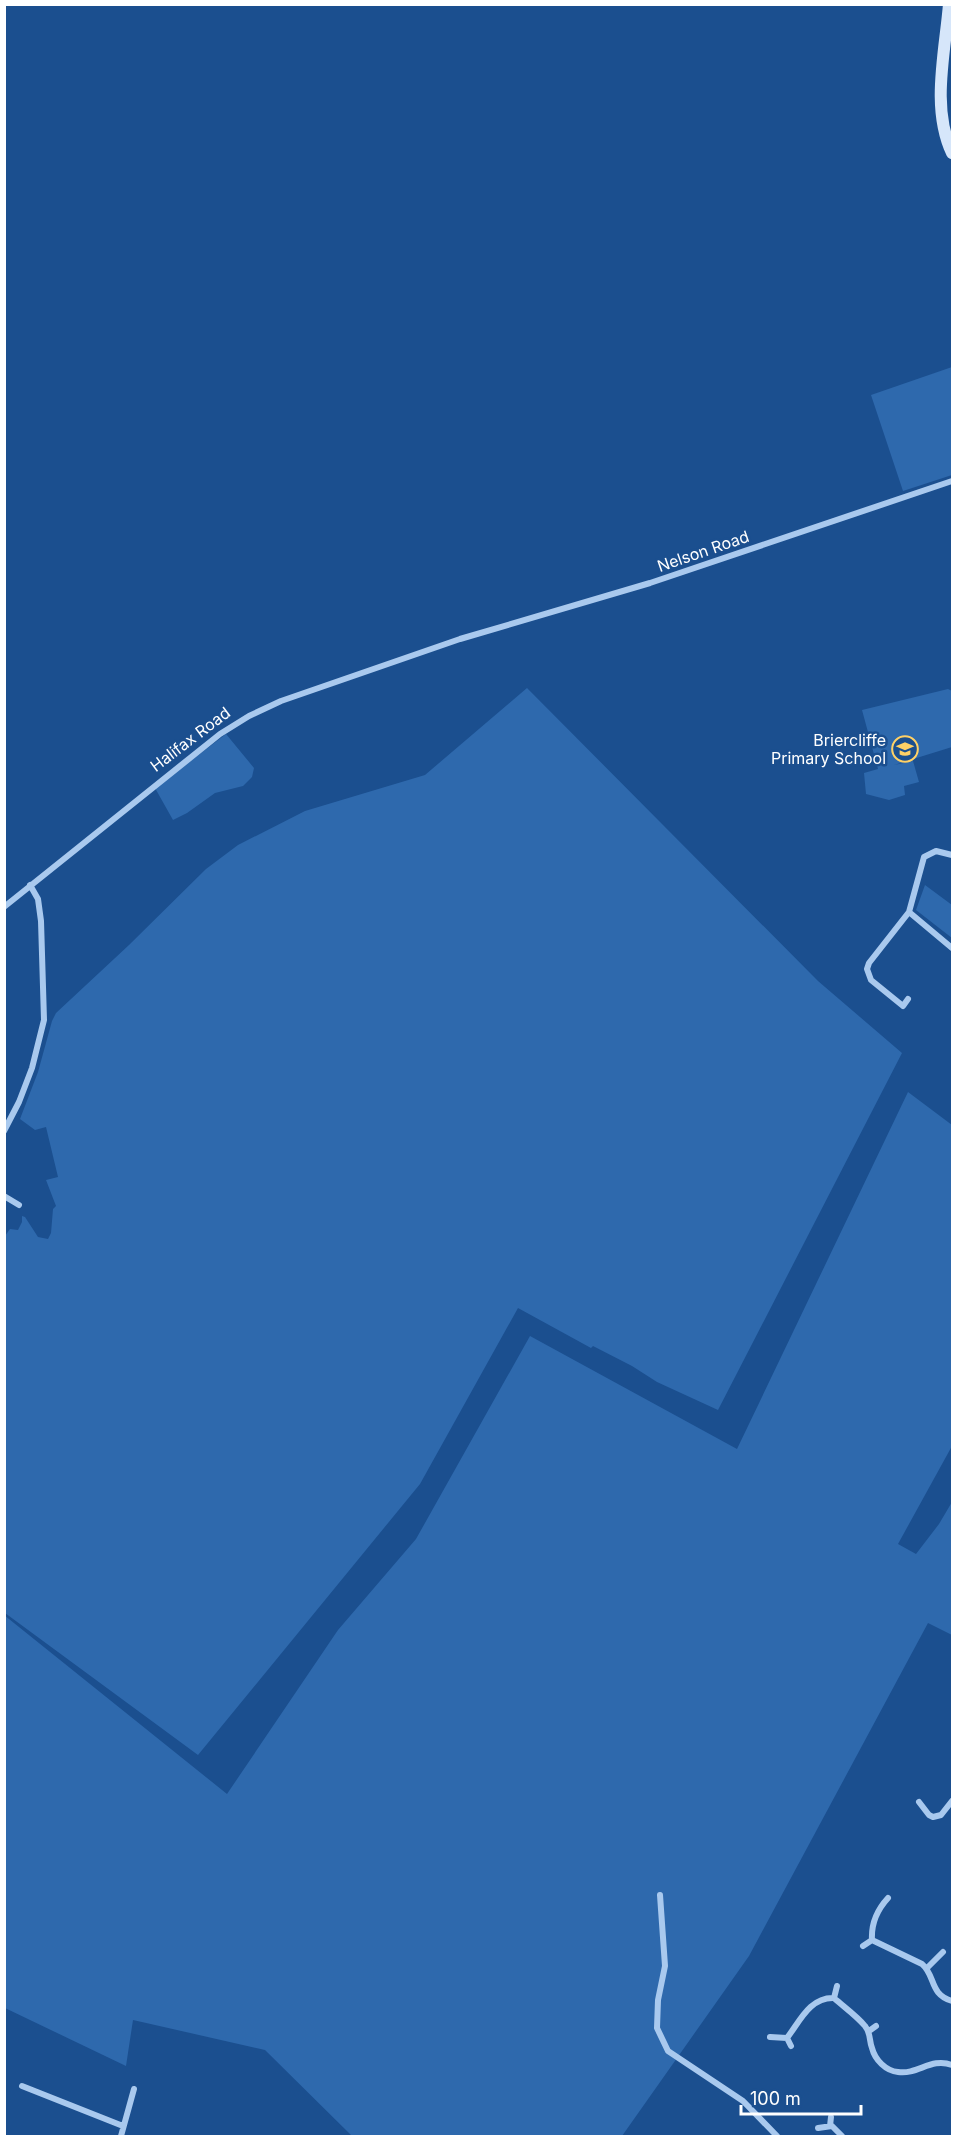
<svg xmlns="http://www.w3.org/2000/svg" width="957" height="2141" viewBox="0 0 957 2141" font-family="Inter,sans-serif">
  <style>
    .green { fill: #2e69ad }
    .lines { fill: none; stroke-linecap: round; stroke-linejoin: round }
    .street { stroke: #a9c9ee; stroke-width: 6 }
    .secondary { stroke: #d6e6fa; stroke-width: 12 }
    .labels { text-anchor: middle; stroke-width: 5; stroke-linejoin: round; paint-order: stroke }
    .street-label { font-size: 16px; fill: #fff; stroke: #1b4f8f }
    .poi-label { font-size: 16px; fill: #fff; stroke: #1b4f8f; text-anchor: end }
  </style>
  <rect width="100%" height="100%" fill="#1b4f8f"/>
  <path class="green" d="M952,367V475L903,491L871,395Z
    M527,688L818,981L902,1053L718,1410L657,1382L632,1366L593,1346L591,1348L518,1308L420,1484L198,1755L5,1613V1236L10,1229L18,1230L22,1222V1216L25,1217L38,1237L48,1239L51,1233L53,1209L56,1206L46,1180L58,1177L46,1127L35,1130L20,1119L38,1072L52,1021L56,1013L129,945L206,869L238,845L305,811L425,775Z
    M948,689L952,691V747L894,765L913,761L919,782L904,786L905,795L889,800L866,794L864,773L878,769L862,710Z
    M226,734L254,768L252,777L243,786L215,793L187,813L173,820L155,788Z
    M925,885L952,905V938L916,910Z
    M908,1092L952,1125V1446L898,1544L916,1554L939,1524L952,1502V1635L928,1623L749,1956L622,2136H355L351,2135L265,2050L133,2020L126,2066L5,2008L4,1615L227,1794L338,1630L416,1539L530,1336L737,1449Z"/>
  <g class="lines">
    <path class="street" d="M952,855L936,851L924,857L909,912L952,948
      M4,907L220,734L249,716L281,701L460,639L650,583L952,481
      M908,999L903,1006L871,980L867,969L869,963L909,912
      M4,1131L19,1102L32,1068L44,1020L41,921L38,899L30,885
      M4,1196L19,1205
      M919,1802L929,1815L933,1817L941,1815L952,1801
      M660,1895L665,1966L658,2000L657,2028L668,2051L743,2101L777,2136
      M888,1898C877,1910 871,1923 872,1940L922,1964C936,1976 929,1994 952,2001
      M863,1946L872,1940
      M927,1968L943,1952
      M834,1998L837,1986
      M869,2031L876,2026
      M770,2037L787,2038C800,2021 810,1997 834,1998C844,2007 857,2016 865,2026C871,2033 869,2041 872,2048C875,2060 886,2071 898,2072C918,2075 931,2057 952,2065
      M787,2038L791,2046
      M22,2086L123,2126
      M830,2126L831,2117
      M818,2128L832,2126L842,2136
      M121,2136L134,2089"/>
    <path class="secondary" d="M949,4C945,53 931,108 952,153"/>
  </g>
  <defs>
    <g id="school-ring" transform="scale(1.35)"><circle r="9.5" fill="#1b4f8f" stroke="#ffd166" stroke-width="1.5"/><path d="M0-5L7-2L0 1L-7-2ZM-4 1L0 2.5L4 1V4Q0 6-4 4Z" fill="#ffd166"/></g>
  </defs>
  <g fill-rule="evenodd">
    <use href="#school-ring" x="905" y="749"/>
  </g>
  <g class="labels">
    <g class="street-label">
      <text transform="translate(703 551) rotate(-19)" y="6">Nelson Road</text>
      <text transform="translate(190 739) rotate(-37)" y="6">Halifax Road</text>
    </g>
    <g class="poi-label">
      <text x="886" y="746">Briercliffe<tspan x="886" dy="18">Primary School</tspan></text>
    </g>
  </g>
  <rect width="957" height="2141" fill="none" stroke="#ffffff" stroke-width="12"/>
  <path d="M741 2105v9h120v-9" fill="none" stroke="#ffffff" stroke-width="3"/>
  <text x="750" y="2105" font-size="18" fill="#ffffff" stroke="#1b4f8f" stroke-width="4.5" paint-order="stroke">100 m</text>
</svg>
